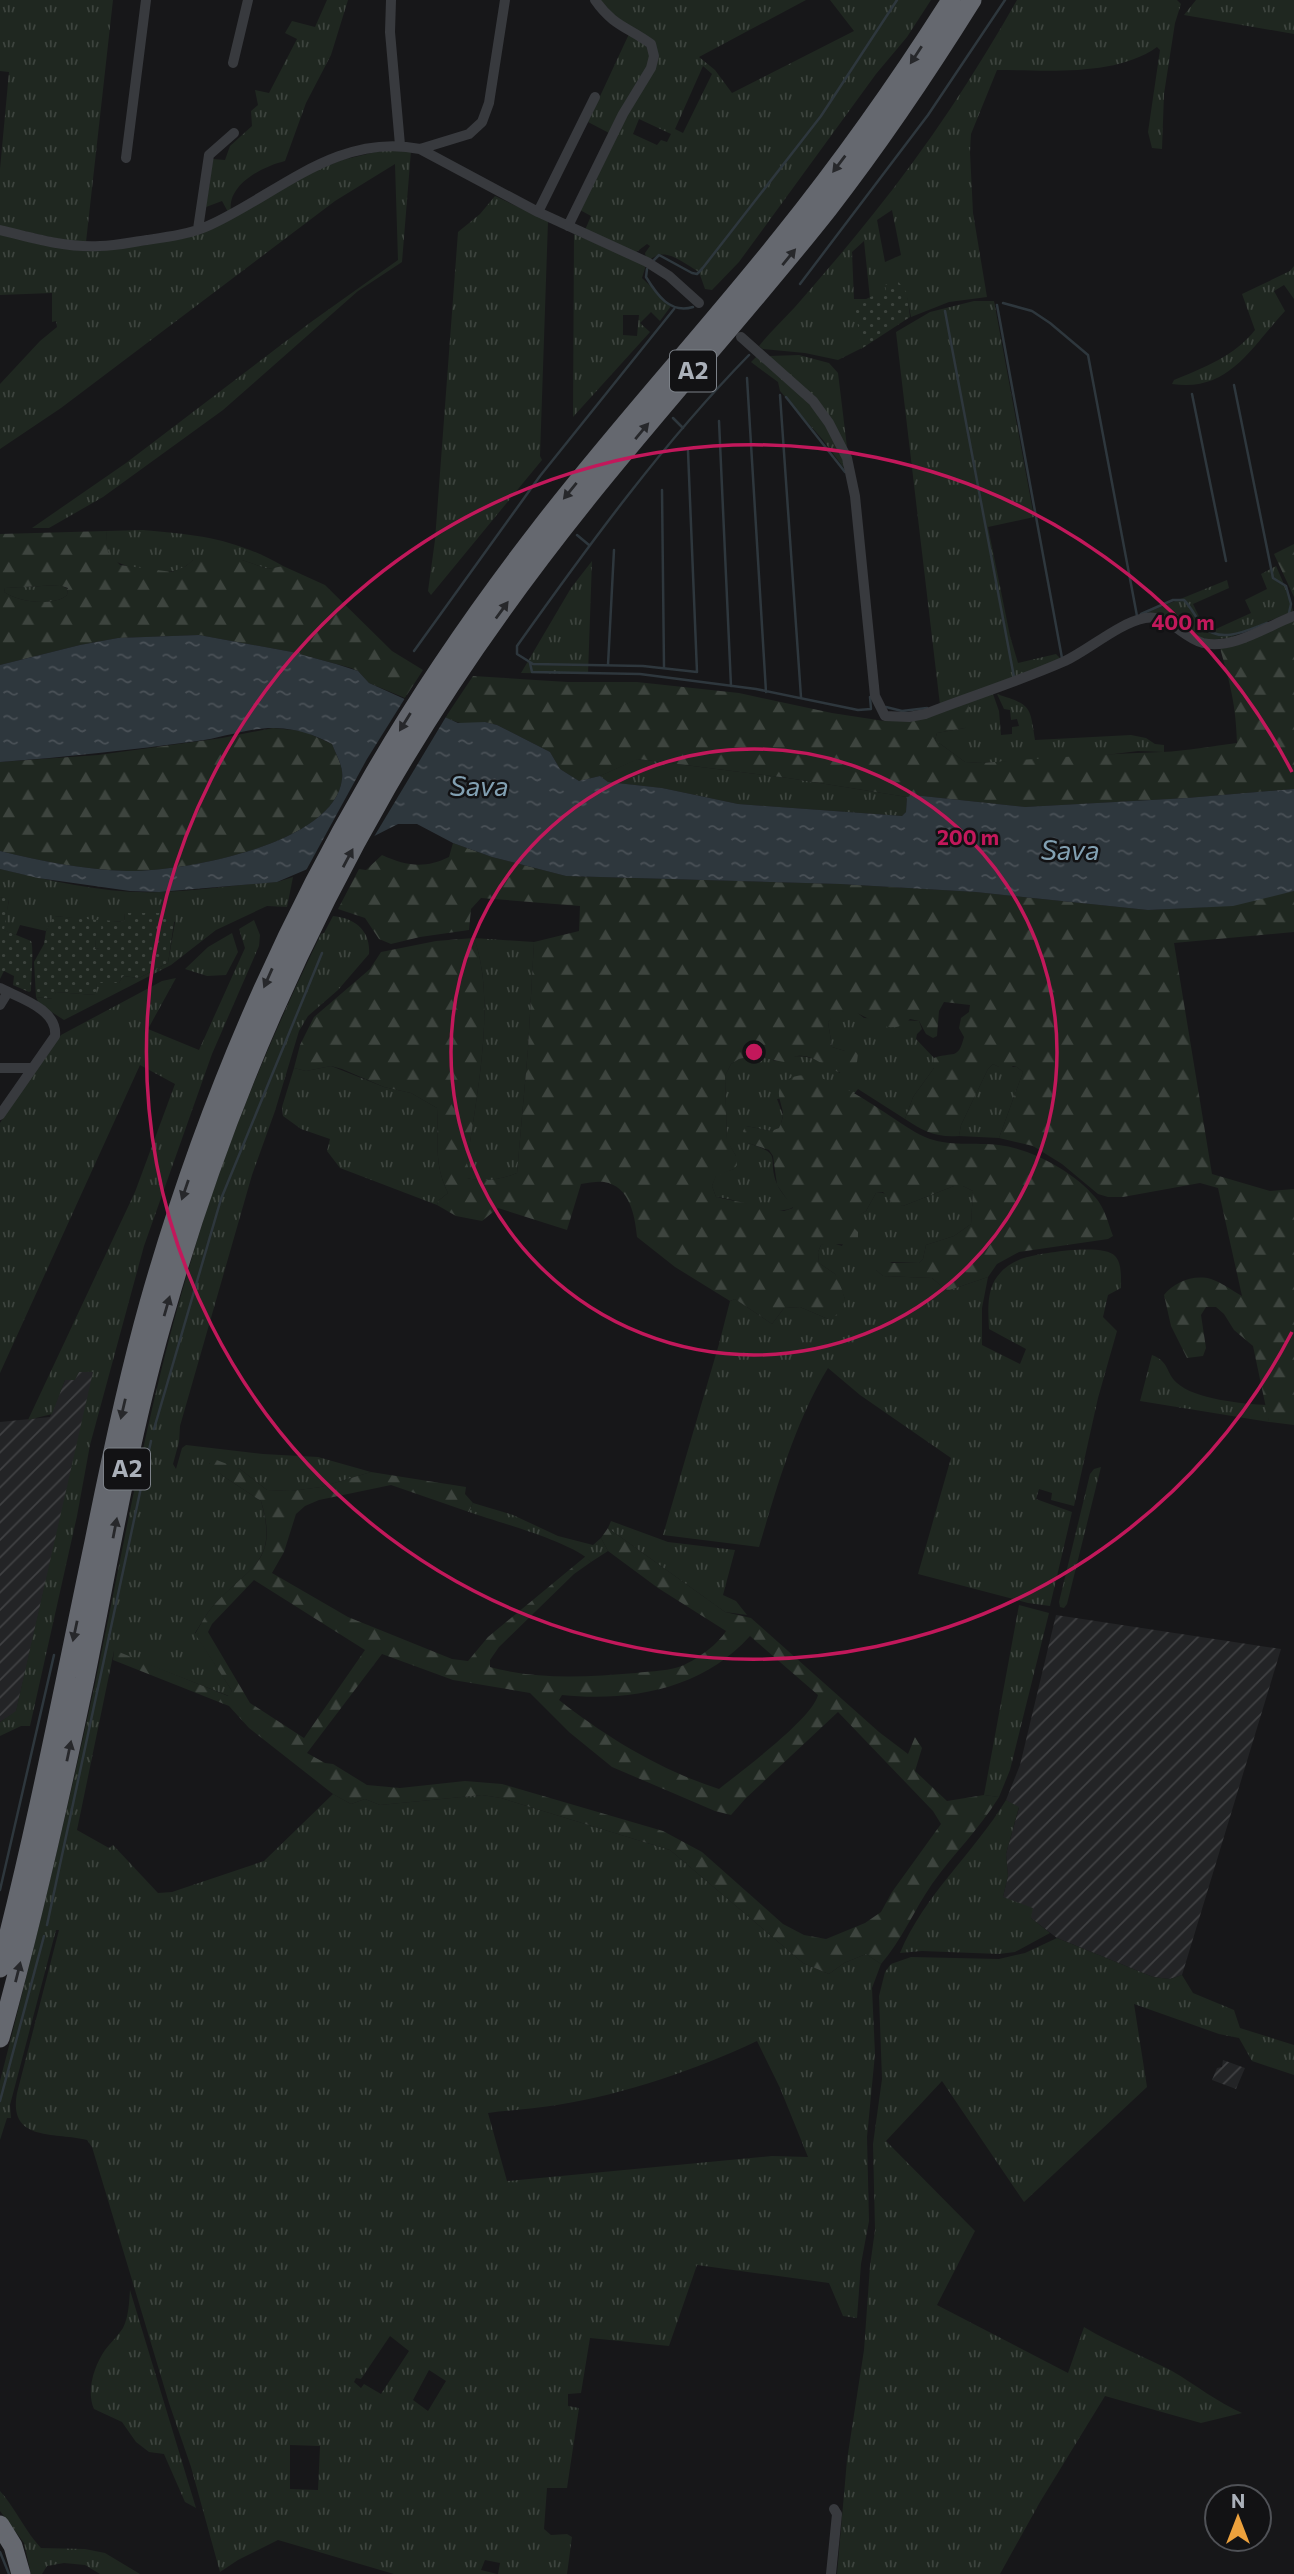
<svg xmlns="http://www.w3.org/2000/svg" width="1294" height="2574" viewBox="0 0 1294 2574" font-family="Commissioner,sans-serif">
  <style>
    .industrial { fill: url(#industrial-furrows) }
    .grass { fill: url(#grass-tufts); fill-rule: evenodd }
    .forest { fill: url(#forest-firs); fill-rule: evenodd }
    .garden { fill: url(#garden-dots) }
    .water { fill: url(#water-ripples) }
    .pier { fill: #171719 }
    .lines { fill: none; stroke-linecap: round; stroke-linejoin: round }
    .stream { stroke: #2e373d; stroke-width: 2.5 }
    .street { stroke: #383a3e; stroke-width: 10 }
    .highway { stroke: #65686f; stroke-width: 19 }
    .oneway { fill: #27282b }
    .ring { fill: none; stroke: #c2185b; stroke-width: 3.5 }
    .labels { text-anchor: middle; stroke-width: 5; stroke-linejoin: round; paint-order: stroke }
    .shield { fill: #121214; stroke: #7c8188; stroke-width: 2 }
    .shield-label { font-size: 24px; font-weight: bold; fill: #aab0b9 }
    .water-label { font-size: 28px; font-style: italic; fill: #82a0b2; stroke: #121214 }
    .centre { fill: #c2185b; stroke: #121214; stroke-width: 3.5 }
    .ring-label { font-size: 21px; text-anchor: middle; font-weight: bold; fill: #c2185b; stroke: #121214; stroke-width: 5; stroke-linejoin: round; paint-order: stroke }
  </style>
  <defs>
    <pattern id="industrial-furrows" width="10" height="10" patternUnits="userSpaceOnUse" patternTransform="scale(1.75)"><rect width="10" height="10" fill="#232426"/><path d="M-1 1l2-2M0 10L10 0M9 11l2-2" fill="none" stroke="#404143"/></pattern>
    <pattern id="grass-tufts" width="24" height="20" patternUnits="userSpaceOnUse" patternTransform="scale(1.75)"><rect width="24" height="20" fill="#1f2720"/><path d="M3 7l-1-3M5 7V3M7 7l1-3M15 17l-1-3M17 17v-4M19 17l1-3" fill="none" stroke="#3d443e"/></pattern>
    <pattern id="forest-firs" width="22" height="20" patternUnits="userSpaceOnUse" patternTransform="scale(1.75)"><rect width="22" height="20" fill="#1f2720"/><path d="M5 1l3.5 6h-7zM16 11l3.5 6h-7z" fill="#3d443e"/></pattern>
    <pattern id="garden-dots" width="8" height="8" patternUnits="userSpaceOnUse" patternTransform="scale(1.75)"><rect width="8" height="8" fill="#1f2720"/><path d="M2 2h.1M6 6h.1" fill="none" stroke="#3d443e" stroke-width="1.8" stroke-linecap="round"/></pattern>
    <pattern id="water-ripples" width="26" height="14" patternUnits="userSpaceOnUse" patternTransform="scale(1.75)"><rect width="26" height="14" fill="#2e373d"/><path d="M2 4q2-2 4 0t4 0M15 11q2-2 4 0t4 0" fill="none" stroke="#4a5157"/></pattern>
  </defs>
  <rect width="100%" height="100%" fill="#171719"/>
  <path class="industrial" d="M78,1372H94L16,1712L0,1722V1422L50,1417L65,1380Z
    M1056,1615L1281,1649L1182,1975L1170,1979L1153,1977L1057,1938L1003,1897L1008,1876L1006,1854L1019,1808L1006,1800L1020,1765Z
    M1223,2060L1245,2068L1236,2089L1212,2080L1217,2068L1222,2067Z"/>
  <path class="grass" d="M0,0H113L86,242L78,243L0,226V169L9,72L0,71Z
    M327,0H348L331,55L306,103L285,161C264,166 227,184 231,211L228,212L222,201L206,207L213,159L225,160L230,146L252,126L251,111L258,105L255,90L269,93L297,39L285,33L292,21L315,27Z
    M598,0H806L699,57L715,70L732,93L854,31L830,0H931L907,37L876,74L739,262L712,290L705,289L699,272C682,262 664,245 649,261L646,259L645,253L650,246L647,244L635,253L585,230L591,216L580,210L657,49L620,24ZM703,66L712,74L683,133L675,129ZM639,119L671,134L667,142L661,140L657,145L633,134Z
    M1017,0H1177L1181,4L1175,23L1164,94L1162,149L1152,148L1148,132L1160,50L1157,47C1115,77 1046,70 997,70L971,134L970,152L973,213L987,297L949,302L911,317L907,297L861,315L866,346L838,360L805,353L763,349L759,346C770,332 783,320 795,307C822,276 849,245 874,213C928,146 975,74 1017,0ZM892,210L901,255L885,262L877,220ZM864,241L870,299H854L852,252Z
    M1196,0H1294V34L1184,15Z
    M629,34L644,41L652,59L611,134L588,122Z
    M380,151H411L402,262L358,291L223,410L103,497L49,528H32L126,463L311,322L398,260L395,164L335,201L61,408L0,449V384L40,341L57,327L56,321L52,322V293L0,295V234L58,247L99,251L180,239L302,176L342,160Z
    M495,196L548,221L540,456L542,460L431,595L428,591L435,540L458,232L480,214Z
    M574,234L646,265L642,278L671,306L660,321L651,312L640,323L650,332L573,417ZM623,315H639L637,336L623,335Z
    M1294,266V299L1284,285L1274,291L1285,311C1252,346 1229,393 1172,384L1174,380C1203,368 1235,356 1255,330L1242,294L1290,271Z
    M974,301H994L1034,517L988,527L1010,636L1018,663L1056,654L1061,659L940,705L896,332L930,312Z
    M799,355L829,363L838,373L847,447L769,356Z
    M757,356L799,392L829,428L849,475L823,440L780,391L778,382L751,362Z
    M143,530C198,535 234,538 283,566L268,569L242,560H193C187,566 182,569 174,571C162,574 118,567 111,558C105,551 107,539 106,531Z
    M592,561L588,674L521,673L571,588Z
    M1276,566L1287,591L1293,611L1229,638L1203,640L1141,615L1227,580L1229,588L1193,604L1207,633L1251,613L1245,600L1267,589L1261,574Z
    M60,585L68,589L67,595C54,607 18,602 4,592L5,588Z
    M993,694L999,711L1001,735L1012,734V727L1019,726L1017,719L1011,720L1010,710L1004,709L997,694C1030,705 1030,704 1035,740L1131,735L1146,738L1155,744L1164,745V752L1138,751L1098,756L983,763L965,762L935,740L937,733L965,728L969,702Z
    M637,759L788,778L907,797L906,812L902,816L738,804L662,788L608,782L600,776Z
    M0,869C51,881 107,894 159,892C199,891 238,884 277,882L293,877L287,907L267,906L216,930L171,965L64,1020L39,1004L36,997L52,999L56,992L95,995L97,983H119L123,976L139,978L168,963L175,922L160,913H125L124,922L113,921L99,948L95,949L97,921L55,916L46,931L20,925L16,935L3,930L9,900L0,897Z
    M333,916C354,918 371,930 369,954L338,990L308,1016L299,1031L275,1111L252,1175L180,1426L179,1442L173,1464L176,1469L182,1448L186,1445L263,1454L318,1457L371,1472L321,1487L291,1491L267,1490L240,1469L209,1463L223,1476L261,1501C279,1564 249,1566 213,1606C206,1614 201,1624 195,1633L232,1691L229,1696L114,1651L77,1830L109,1848L113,1845L158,1893L172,1892L264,1861L333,1794L351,1804L365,1799L380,1805L482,1795L501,1798L670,1850L803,1963L829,1974L844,1963L866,1954L881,1964L872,1988L875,2054L867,2137L869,2221L861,2264L857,2318L843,2316L829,2283L697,2265L669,2346L590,2338L581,2393L568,2394V2406L579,2408L567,2488H547L544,2529L551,2535L567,2534L572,2537L567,2574H498L500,2563L485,2560L481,2570L497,2574H394L278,2540L238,2560L220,2572L191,2467L169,2403L92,2147L87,2140C53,2132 8,2142 17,2093L59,1930H56L10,2105L11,2118H7L0,2140V2081C34,1949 66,1817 95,1684C124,1545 148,1404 189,1268C222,1153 269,1041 321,934L324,933ZM757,2041L780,2088L808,2157L772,2156L507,2181L488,2113C511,2110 534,2109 557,2105C626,2094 695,2070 757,2041ZM390,2336L409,2351L381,2394L364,2384L361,2388L354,2382L356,2378L361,2379ZM429,2370L446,2381L428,2411L413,2400ZM290,2445L320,2446L318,2490L290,2489Z
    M254,920L260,935L259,946L212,1054L144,1246L90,1445L77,1516L30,1726H21L0,1736V1722L16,1711L93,1372H79L75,1380H65L52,1414L28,1420L135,1192L175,1084L140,1065L0,1373V1123L35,1068L61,1035L162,981L176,978L148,1029L199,1050L245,948L239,929Z
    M232,933L238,952L226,975L207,976L185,969L208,947Z
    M474,938L534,942L528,1049L517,1173C500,1180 484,1182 467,1178V1164C476,1097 497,1001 474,938Z
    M848,1010L855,1011L864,1018L919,1021L922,1029L917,1034L916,1039L934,1058V1068L913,1097L905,1119L858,1089L854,1094L845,1089L777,1099L783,1115L780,1128L771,1131L746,1126L748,1143C785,1155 766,1156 777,1184C780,1192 789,1200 793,1207C779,1218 735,1198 716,1197L712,1186L716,1175L734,1169L736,1156L727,1141L725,1076L731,1064L739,1059L753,1056L767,1057L775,1061C807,1051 812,1058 840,1073L845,1051L832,1047L828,1022L835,1013Z
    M993,1064L999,1067H1017L1023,1072L999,1138L959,1136L961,1125L988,1069Z
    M331,1066L384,1087L411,1093L437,1108C439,1139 433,1163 448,1193L438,1201L437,1205L340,1168L327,1151L330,1139L301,1129L283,1116L282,1107L294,1068L306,1071Z
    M954,1186H963L973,1191L971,1224L954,1236L926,1245L923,1259L919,1263L892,1262L876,1270L883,1276L932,1278L947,1291L988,1277L982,1308V1345L1020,1364L1026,1349L989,1329C988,1310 986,1287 1001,1272C1005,1267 1017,1260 1024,1258C1041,1253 1103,1243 1115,1256C1122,1263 1121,1278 1121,1288L1108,1295L1103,1317L1117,1331L1098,1398L1074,1506L1051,1500L1052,1493L1039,1489L1036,1499L1072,1512L1050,1606L1028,1603L918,1574L951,1458L860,1395L828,1368C795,1422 777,1487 759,1547L663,1535L719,1344L730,1301L735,1299L772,1324L784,1308L800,1307L828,1319L845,1299L835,1274L819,1263L818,1252L821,1245L830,1242L842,1246L853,1218L866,1211L876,1193C885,1192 887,1194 890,1201L903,1206Z
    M1152,1355C1170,1362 1165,1372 1177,1383C1194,1399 1243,1404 1267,1405L1269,1422L1140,1401Z
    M1101,1467L1067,1604L1064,1608L1060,1607L1059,1602L1090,1474L1094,1469Z
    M473,1503L513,1515L558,1536L593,1545L601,1538L608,1551L591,1562C573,1542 497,1522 469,1512Z
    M611,1521L668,1542L735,1550L723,1595L736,1601L747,1615L725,1612L608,1528Z
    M1019,1605L1049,1613L1010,1770L999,1797L984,1795Z
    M1006,1800L1019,1807L1006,1854L1008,1876L1003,1897L1033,1908L1031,1918L1050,1933L1015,1952L999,1954L922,1951L900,1953C924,1895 974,1853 1006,1800Z
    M1057,1938L1153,1977L1170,1979L1182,1975L1193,1993L1234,2010L1240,2028L1294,2045V2075L1252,2061L1239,2038L1219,2034L1134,2004L1147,2087L1024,2202L942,2081L886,2141L975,2231L937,2305L1068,2373L1084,2327C1112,2344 1143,2356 1172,2371C1196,2385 1217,2402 1242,2413L1201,2423L1105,2396L1040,2502L1000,2574H837L847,2460L864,2350L870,2266L875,2230L873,2144L882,2079L879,1996L885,1972L891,1964L911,1957L999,1959L1025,1953Z
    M130,2290L196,2508L185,2502L164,2454L149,2452L136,2442L122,2422L94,2409C86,2391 94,2366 105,2350C110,2343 118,2336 123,2328C129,2316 129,2302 130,2290Z
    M0,2491C16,2509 25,2531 41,2548L85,2549L105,2553L140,2574H100L85,2565L64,2563L47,2566L42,2574H31L24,2543L0,2511Z"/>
  <path class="forest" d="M106,531L108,552L120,565L172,572L186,566L193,560L203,557L242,560L268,569L283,566L325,585L392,651L423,670L405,698L369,683L358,671L351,668L292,652L199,635L118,638L80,645L0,665V534ZM59,585L68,588L67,595C54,607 18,602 4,592L5,588Z
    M1294,544V597L1274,554Z
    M1294,619V789L1187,798L1025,807L913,795L907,797L788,778L638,759L600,776L579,781L560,769L550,752L497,725L485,722L466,725L445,718L473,676L568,682H637L739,693L832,713L884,721L969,702L968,723L965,728L937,733L935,740L965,762L983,763C1043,758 1102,754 1162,752C1187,751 1212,746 1237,743C1236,705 1230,683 1220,648Z
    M273,728L303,731L332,744C336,755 344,767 342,779C335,845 180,872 127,871C85,870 41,861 0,851V762L98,755L222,738Z
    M453,843L492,857L566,876L840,884L976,892L1148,910L1207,907L1294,891V932L1174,943L1212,1174L1270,1191L1294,1189V1425L1269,1422L1253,1346L1234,1330L1224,1314L1216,1307H1206L1201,1315L1206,1348L1203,1356L1187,1358L1171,1326L1164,1295C1174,1282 1194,1274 1211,1279C1221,1282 1233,1291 1242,1296L1218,1188L1200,1183L1123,1197H1108L1098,1194L1062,1164L1033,1146L999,1138L1023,1072L1017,1067L1013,1066L1006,1072H1002L999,1067L993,1064L988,1069L961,1125L959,1136C937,1138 923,1131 905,1119L913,1097L934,1068V1058C953,1051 958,1061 964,1037L959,1028L961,1018L969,1012L970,1005L944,1002L939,1011L937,1036L933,1038L926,1034L919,1021L910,1019C880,1049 856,987 828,1022L832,1047L845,1051L854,1050L858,1054L857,1062L847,1074C822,1071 810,1044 784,1062L753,1056L739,1059L731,1064L725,1076L727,1140L736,1156L737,1165L734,1169L716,1176L712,1186L716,1197L784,1211L793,1208L777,1185L773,1156L769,1150L748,1143L743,1131L746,1126L771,1131L779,1128C781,1124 783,1118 783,1113C781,1100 773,1090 787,1080C820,1057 895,1124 925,1137C947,1147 976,1142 999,1145C1032,1149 1074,1172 1095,1197C1105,1208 1108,1223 1113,1236L1108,1239L1019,1252L997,1264L988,1277L947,1291L932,1278L883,1276L876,1270V1266L878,1263H919L923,1259L926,1245L954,1236L971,1224L973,1191L963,1186H954L903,1206L893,1204L883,1192L876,1193L866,1211L853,1219L852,1226L858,1232V1238C845,1249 836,1241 821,1245L818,1252L819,1263L835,1274L839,1281L845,1299L840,1314L828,1319L800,1307L784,1308L772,1324L735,1299L730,1301L675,1267L637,1237C635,1216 630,1186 604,1182C598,1181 588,1183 581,1184L567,1230L498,1208L482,1221L456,1216L437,1205L438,1201L448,1193C433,1163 439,1139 437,1108L411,1093L384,1087L342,1069L331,1066L306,1071L294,1068L300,1045L314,1017L370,969L381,952L436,941L474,938C497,1001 476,1097 467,1164V1178C484,1182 500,1180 517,1173L528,1049L534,942L579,931L580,906L481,898L471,909L469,930L420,937L391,944L379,939L365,918L338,909L359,869L366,870L382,855C406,866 425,869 449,857Z
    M214,1459L240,1469L267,1490L291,1491L321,1487L371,1472L466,1487L465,1494L473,1503L469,1512L391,1485L319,1500L305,1506L296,1514L284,1552L272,1573L348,1617L452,1659L468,1661L488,1637L586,1556L591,1562L574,1574L499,1647L490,1660V1667C538,1680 586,1677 636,1673C651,1671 671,1671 684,1665C699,1658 718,1644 726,1631L658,1588L608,1551L601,1538L608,1528L725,1612L751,1618L879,1732L908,1754L915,1737L922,1748L915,1771L947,1801L984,1795L999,1797C978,1831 954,1853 932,1884C914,1910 902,1940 881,1964L866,1954L844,1963L829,1974L803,1963L670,1850L501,1798L482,1795L380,1805L365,1799L351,1804L333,1794L249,1728L229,1706L113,1660L114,1650L228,1696L232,1691L195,1634C201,1624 206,1614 213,1606C249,1566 280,1563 261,1501L223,1476L209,1464ZM254,1580L365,1650L304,1738L250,1703L208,1632L212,1624ZM750,1636L818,1695C812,1719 740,1772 719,1789C662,1771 606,1737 559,1700L562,1695C630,1702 703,1689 750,1636ZM382,1654L453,1680L530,1693L569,1732L612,1767L715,1811L731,1815L745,1799L838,1712L933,1811L941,1824L892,1892L881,1912L865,1923L826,1939L804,1935L783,1924L702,1852L663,1831L502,1784L465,1781L400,1788L367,1785L333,1764L325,1763L307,1753Z"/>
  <path class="garden" d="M897,280L907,293L910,317L861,349L855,304L886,290L885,285Z
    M0,897L9,899L4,930L31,941C34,947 31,980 31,991L29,992L13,985L14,976L4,971L0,979Z
    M125,913H160L175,916L168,963L139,978L123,976L119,983H97L96,995L56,992L53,999L36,997L34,962L44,944L46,931L54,916L98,920L95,949L99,948L102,920L124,922Z"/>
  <path class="water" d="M199,635L292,652L336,664L358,671L369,683L458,723L485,722L497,725L550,752L560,769L579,781L600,776L608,782L662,788L738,804L902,816L906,812L907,797L913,795L1025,807L1187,798L1294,789V891L1233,906L1148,910L976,892L840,884L566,876L492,857L453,843L417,824H398L317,865L277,882L159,892L130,891L38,878L0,869V851C41,861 85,870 127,871C180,872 335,845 342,779C344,767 336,755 332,744C313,734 297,729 276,728C250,727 222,738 197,741C131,750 66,757 0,762V665L80,645L118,638Z"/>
  <path class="pier" d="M407,695L447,715L372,840L303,876L367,759Z"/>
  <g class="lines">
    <path class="stream" d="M652,262L659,255L692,273L697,274L702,269L821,116L897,0
      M647,269L646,277C657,295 670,314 693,307
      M800,284L928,115L1005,0
      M1003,303L1032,311L1050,323L1088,355L1137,616
      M997,305L1062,658
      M945,311L1014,677
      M747,378L766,692
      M1234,385L1273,578L1286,586L1291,604L1289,613
      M1192,394L1226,561
      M780,395L801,697
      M786,397L845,472
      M673,418L683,428
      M719,421L731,686
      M688,451L697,672L643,666L533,664L517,654V646C588,546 663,443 749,355
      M662,490L664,667
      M577,535L589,545
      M1141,614L1173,600H1184C1192,608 1196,619 1204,627C1221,644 1248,630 1267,623
      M414,651L540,476L674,309
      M530,663L532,672L640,674L756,689L858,710L871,709L870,697
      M608,665L614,550
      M886,707L902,711L927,708
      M154,1429L221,1199L322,953
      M0,1890L54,1655
      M47,1925L151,1441
      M0,2101L44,1936
      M0,2552L9,2574"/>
    <path class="street" d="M391,0L390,32L400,145
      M233,63L248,0
      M420,149L469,134L482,122L489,103L505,0
      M126,158L146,0
      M538,212L595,97
      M568,226L623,114L651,68L654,56L651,44C628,27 613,26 595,0
      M198,229L209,155L234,133
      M0,230C32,238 66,248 100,246C116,246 132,242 147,240C168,237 191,234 210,225C278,194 338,132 420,149L538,212L647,262L669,276L699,303
      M741,337L813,401L829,423L847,458L855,496L875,696L885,716L909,717L925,714C971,696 1020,681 1065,661C1090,649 1119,623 1145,618C1170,614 1181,637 1203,643C1233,650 1267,626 1294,616
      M0,988C19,998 58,1009 55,1036L0,1115
      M0,1005L8,992
      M0,1068H31
      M831,2574L837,2514L834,2509"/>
    <path class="highway" d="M0,1968C37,1827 64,1684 94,1542C110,1462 127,1381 149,1303C201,1120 275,943 371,779C421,692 478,609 540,529C617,429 703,336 782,237C843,161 899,82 951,0
      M0,2038C33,1919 60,1799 85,1679C110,1554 131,1428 167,1306C219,1125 293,950 387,787C445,687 512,592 584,502C663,403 749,309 828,209C880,142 927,72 972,0
      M0,2525L13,2546L21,2574"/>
  </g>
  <defs><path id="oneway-solid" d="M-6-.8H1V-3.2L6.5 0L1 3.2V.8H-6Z" transform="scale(1.75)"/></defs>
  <g class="oneway">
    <use href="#oneway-solid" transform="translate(916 55) rotate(123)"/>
    <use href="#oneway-solid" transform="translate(839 164) rotate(127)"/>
    <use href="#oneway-solid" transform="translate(789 257) rotate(-51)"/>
    <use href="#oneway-solid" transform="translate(642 431) rotate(-50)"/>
    <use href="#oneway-solid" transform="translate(570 491) rotate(129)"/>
    <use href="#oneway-solid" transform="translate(502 610) rotate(-54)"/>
    <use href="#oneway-solid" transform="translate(405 722) rotate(122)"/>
    <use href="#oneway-solid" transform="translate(348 858) rotate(-62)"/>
    <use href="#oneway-solid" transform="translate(268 978) rotate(114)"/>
    <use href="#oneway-solid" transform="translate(185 1190) rotate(109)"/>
    <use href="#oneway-solid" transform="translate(167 1306) rotate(-74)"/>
    <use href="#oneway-solid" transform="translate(123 1409) rotate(103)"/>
    <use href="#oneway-solid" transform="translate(115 1528) rotate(-79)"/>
    <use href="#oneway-solid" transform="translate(75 1631) rotate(102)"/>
    <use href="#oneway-solid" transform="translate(69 1751) rotate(-78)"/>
    <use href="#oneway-solid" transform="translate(18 1972) rotate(-76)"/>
  </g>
  <g class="ring">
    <circle cx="754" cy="1052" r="303"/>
    <path d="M1292 1332A607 607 0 1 1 1292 772"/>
  </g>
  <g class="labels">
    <g class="shield">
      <rect x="670" y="350.5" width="46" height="41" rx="5"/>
      <rect x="104" y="1448.5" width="46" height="41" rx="5"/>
    </g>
    <g class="shield-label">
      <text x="693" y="379">A2</text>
      <text x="127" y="1477">A2</text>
    </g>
    <g class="water-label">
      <text x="479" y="796">Sava</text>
      <text x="1070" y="860">Sava</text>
    </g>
  </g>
  <circle cx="754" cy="1052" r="10" class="centre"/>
  <g class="ring-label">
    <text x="1183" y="630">400 m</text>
    <text x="968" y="845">200 m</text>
  </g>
  <g transform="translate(1238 2518)"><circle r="33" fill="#121214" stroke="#4f5156" stroke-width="2"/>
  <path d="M0-5L12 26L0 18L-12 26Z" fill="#eca13d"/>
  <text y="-10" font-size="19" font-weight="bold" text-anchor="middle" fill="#aab0b9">N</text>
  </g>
</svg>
